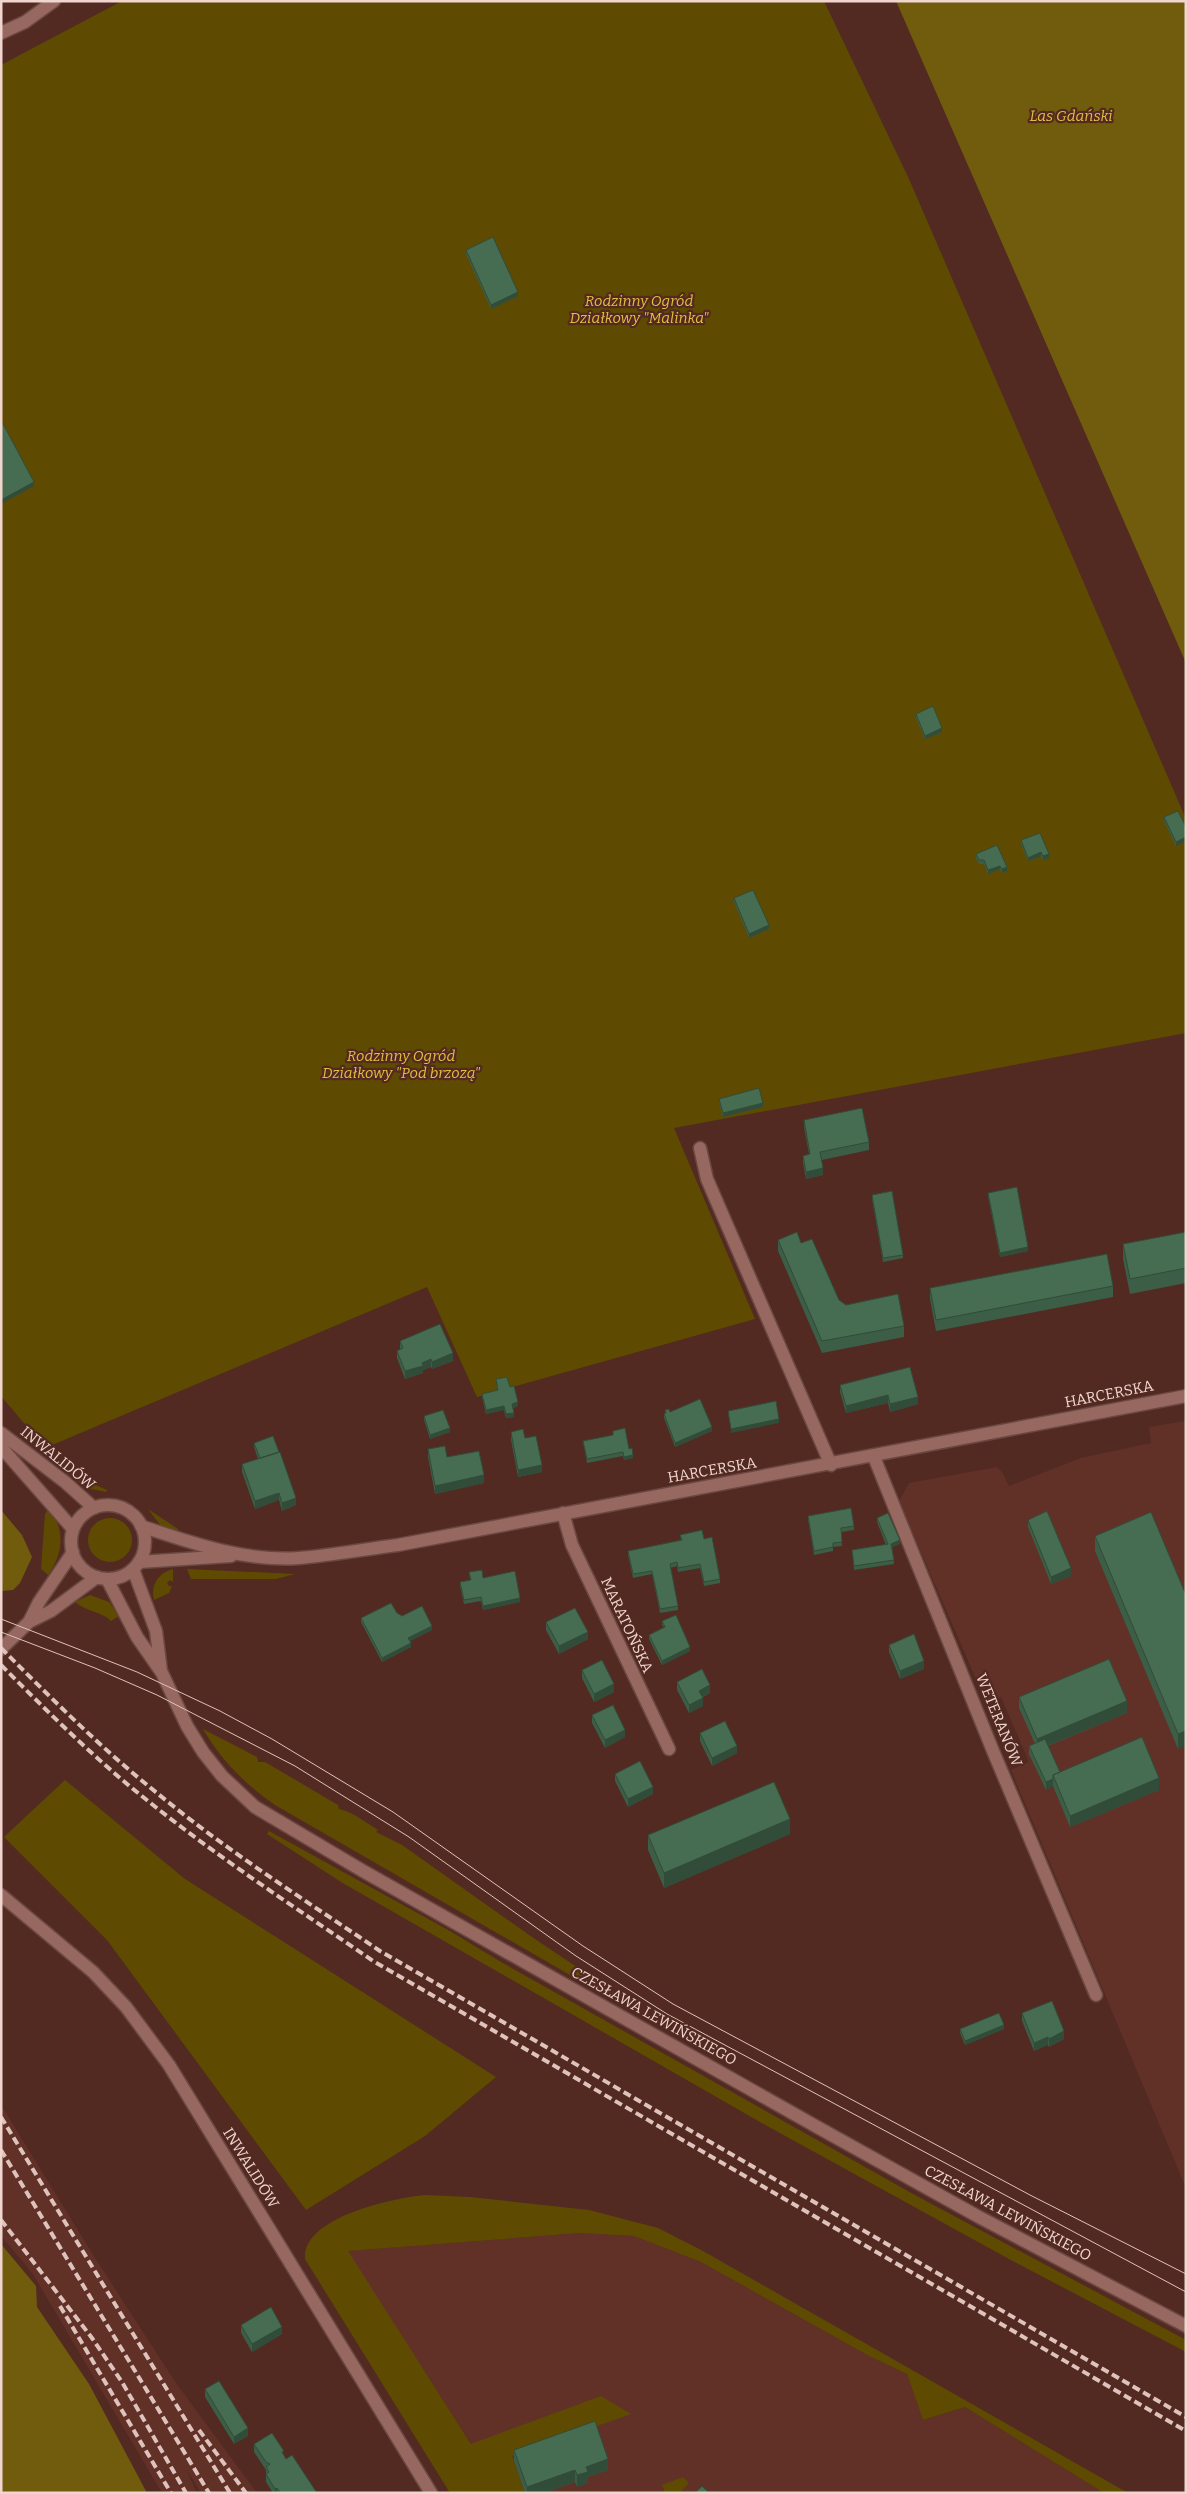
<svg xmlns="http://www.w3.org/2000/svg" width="1187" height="2494" viewBox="0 0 1187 2494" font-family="Bitter,serif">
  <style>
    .built { fill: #613128 }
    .green { fill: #5e4b01 }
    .forest { fill: #715c0e }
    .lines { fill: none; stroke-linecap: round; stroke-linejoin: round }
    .minor-casing { stroke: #6a4841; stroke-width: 15 }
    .tertiary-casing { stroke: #6a4841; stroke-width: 15 }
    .minor { stroke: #97685f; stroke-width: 12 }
    .tertiary { stroke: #97685f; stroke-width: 12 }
    .tram { stroke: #dec2bc; stroke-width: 1 }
    .rail { stroke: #dec2bc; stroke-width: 4; stroke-dasharray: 8 4; stroke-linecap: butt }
    .wall { fill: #3c5d46 }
    .shaded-wall { fill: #314c39 }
    .building { fill: #466c51; stroke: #314c39 }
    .labels { text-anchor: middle; stroke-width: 4.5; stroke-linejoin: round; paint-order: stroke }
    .park-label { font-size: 15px; font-style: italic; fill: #e4be3d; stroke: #522a22 }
    .street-label { font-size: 15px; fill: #f1d6d0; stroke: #522a22 }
  </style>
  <rect width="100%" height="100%" fill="#522a22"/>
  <path class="built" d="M1186,1421V2188L1011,1770L1029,1762L1001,1697L986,1702L899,1501L909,1483L997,1467L1002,1472L1009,1486L1081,1458L1151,1443L1149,1427Z
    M1,2105L95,2258L176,2383L257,2493H201L186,2469L197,2493H162L33,2274L1,2236Z
    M580,2233L634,2236L701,2262L869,2356L907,2374L923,2420L965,2407L1104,2493H503L347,2251Z"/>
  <path class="green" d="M122,1H824L909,179L1186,819V1033L674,1128L755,1319L477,1397L427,1287L45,1448L1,1396V65Z
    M78,1477L107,1490L106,1492L87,1488L76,1480Z
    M49,1509C66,1530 63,1554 48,1575L41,1569L45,1514Z
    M148,1509L178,1529L177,1532L161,1526Z
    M88 1540a22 22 0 1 1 44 0a22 22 0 1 1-44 0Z
    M173,1569V1582L170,1580L167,1583L169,1586H172L169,1593L154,1600C150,1586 158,1573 173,1569Z
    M187,1569L295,1574L276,1579H191Z
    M90,1595L109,1602L119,1616L111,1621C103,1612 87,1612 75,1602Z
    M203,1729L257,1757L258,1762H265L338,1805L339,1809C353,1812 365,1822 378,1830L376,1832L402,1845L532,1937L614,1992L610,1998L275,1805C246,1785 221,1760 203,1729Z
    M65,1780L185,1879L496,2077L425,2136L306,2210L107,1940L4,1837Z
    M269,1831L450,1931L501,1962L913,2194L1186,2340V2352L1009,2259L769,2127L341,1882L267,1834Z
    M425,2195L470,2197L589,2210L658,2228L703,2251L1128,2493H1104L965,2407L923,2420L907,2374L869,2356L701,2262L634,2236L580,2233L348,2251L471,2444L601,2396L631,2414L512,2456L525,2493H450L305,2259C302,2217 394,2198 425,2195Z
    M683,2477L689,2483L680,2493H665L662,2485Z"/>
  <path class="forest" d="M896,1H1186V663Z
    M1,1510L22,1535L32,1557L20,1583L13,1590L1,1591Z
    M1,2244L36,2286L37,2307L89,2384L147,2493H1Z"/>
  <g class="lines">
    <g class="minor-casing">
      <path id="minor" d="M1,33L25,22L54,1
        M700,1148L707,1179L831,1465
        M874,1457L993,1751L1096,1995
        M563,1513L572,1545L669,1749
        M141,1526C192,1543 245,1562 299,1558C332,1555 366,1549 398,1545L1186,1396
        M139,1562L231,1556"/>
    </g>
    <g class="tertiary-casing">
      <path id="tertiary" d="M1,1433L65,1482L94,1508
        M1,1447L73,1529
        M71 1542a37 37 0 1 1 74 0a37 37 0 1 1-74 0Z
        M133,1569L156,1631L161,1671
        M107,1579L137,1637L162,1673L187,1726L203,1752L222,1776L255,1807L363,1871L819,2128L979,2217L1186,2326
        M29,1622L39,1602L73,1552
        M1,1649L29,1622L51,1611L97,1577
        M1,1895L93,1972L126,2007L169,2065L431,2493"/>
    </g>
    <use href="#minor" class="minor"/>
    <use href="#tertiary" class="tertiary"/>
    <path class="tram" d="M1,1619L137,1672L220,1711L272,1739L393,1812L583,1946L673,2004L1030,2195L1186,2274
      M1,1632L95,1668L157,1695L295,1766L409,1837L576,1956L667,2014L1186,2292"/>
    <path class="rail" d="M1,1648C51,1698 102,1749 157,1793C227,1851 305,1900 380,1951L1186,2417
      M1,1665C48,1712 96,1760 148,1801C220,1859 298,1909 373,1961L1186,2431
      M1,2117L230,2493
      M1,2150L209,2493
      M1,2220L92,2338L122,2382L186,2493
      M60,2306L171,2493
      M199,2430L246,2493"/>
  </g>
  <path class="wall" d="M466,250L518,296L491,309L466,254Z
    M916,714L942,732L925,739L916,718Z
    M1164,817L1186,827L1176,846L1164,821Z
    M1021,840L1049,858L1043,860L1041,856L1028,861L1021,844Z
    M997,845L1007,871L1002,873L1000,869L988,874L984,864H979L976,858V854Z
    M734,898L769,929L749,938L734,902Z
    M719,1099L763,1107L723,1117L719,1103Z
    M804,1120L869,1142V1150L822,1160L823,1175L806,1179L803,1163V1156L809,1154L804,1127Z
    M988,1193L1028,1251L1000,1257L988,1196Z
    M872,1195L903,1255V1258L883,1262L872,1199Z
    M1186,1232V1283L1130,1294L1123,1259V1244Z
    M778,1240L801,1243L839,1300L846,1305L904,1326V1337L822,1353L778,1251Z
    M1113,1286V1297L936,1331L930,1299V1288Z
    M400,1341L453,1361L432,1369L431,1367L423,1370V1373L405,1379L397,1358V1351L400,1349Z
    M496,1379L510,1387L518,1406L513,1408L514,1417L506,1418L504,1410L486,1414L482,1397V1394L497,1390Z
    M840,1385L918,1397V1404L890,1412L888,1403L846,1413L840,1392Z
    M665,1410L670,1412L712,1431L675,1447L664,1418V1414H665Z
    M424,1416L450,1432L430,1439L424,1420Z
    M613,1431L629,1449L633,1458L624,1460L623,1456L587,1463L583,1441L613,1435Z
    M511,1432L525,1438L542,1472L518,1477L511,1440Z
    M254,1443L296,1505L282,1511L279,1500L255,1509L242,1472V1464L258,1459L254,1447Z
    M428,1449L484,1483L435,1494L428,1457Z
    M808,1516L854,1526V1530L841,1532L842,1546L833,1547V1551L814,1555L808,1520Z
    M877,1518L900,1544L892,1547L894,1564L854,1570L852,1550L886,1545L877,1522Z
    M1028,1520L1071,1576L1051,1584L1028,1527Z
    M680,1535L704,1539L720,1579V1583L704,1586L700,1568L678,1572L677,1566L670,1568L678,1606V1610L660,1613L652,1574L633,1578L628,1555V1551L681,1541Z
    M1095,1536L1186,1595L1178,1749L1095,1551Z
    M469,1572L483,1578L520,1602L483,1610L481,1601L464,1604L460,1586V1582L470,1580Z
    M397,1613L432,1630L410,1641L411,1647L382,1662L361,1622V1618Z
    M662,1621L690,1651L662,1665L649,1639V1635L664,1627L662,1625Z
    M546,1622L588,1639L559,1654L546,1630Z
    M889,1645L924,1669L900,1679L889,1652Z
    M582,1670L614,1692L594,1702L582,1678Z
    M677,1682L710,1693L703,1697V1706L689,1713L677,1690Z
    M1019,1697L1127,1713L1048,1746L1060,1772L1159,1790L1070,1827L1053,1786L1046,1790L1029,1754V1746L1035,1744L1019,1708Z
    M592,1715L625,1737L605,1748L592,1723Z
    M700,1733L737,1753L712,1766L700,1741Z
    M615,1774L653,1794L628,1807L615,1781Z
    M790,1834L664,1888L648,1850V1835Z
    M1022,2013L1064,2039L1049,2047L1048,2045L1034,2051L1022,2021Z
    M960,2029H1004L965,2045L960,2033Z
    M241,2325L282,2334L252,2352L241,2333Z
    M205,2389L248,2436L234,2444L205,2397Z
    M254,2444L284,2456L317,2493H273L266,2482V2470L254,2452Z
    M514,2450L608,2470L588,2477V2483L577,2487L575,2482L544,2493H525L514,2461Z"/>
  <path class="shaded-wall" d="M518,292V296L491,309V305Z
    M34,482V486L1,504V500Z
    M942,728V732L925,739V736Z
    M1186,837V841L1176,846V842Z
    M1041,852V856L1028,861V858Z
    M1049,854V858L1043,860V856Z
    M1000,866V869L988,874V870Z
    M1007,867V871L1002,873V869Z
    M769,925V929L749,938V934Z
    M763,1103V1107L723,1117V1113Z
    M823,1168V1175L806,1179V1172Z
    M1028,1247V1251L1000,1257V1253Z
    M453,1353V1361L432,1369V1362Z
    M431,1359V1367L423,1370V1373L405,1379V1371Z
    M888,1395V1403L846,1413V1406Z
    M918,1397V1404L890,1412V1404Z
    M518,1402V1406L512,1408V1404Z
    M504,1406V1410L486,1414V1410Z
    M514,1413V1417L506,1418V1414Z
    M779,1419V1423L731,1433V1429Z
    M712,1427V1431L675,1447V1443Z
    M450,1428V1432L430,1439V1435Z
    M633,1455V1458L624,1460V1457Z
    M542,1465V1472L518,1477V1470Z
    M484,1475V1483L435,1494V1486Z
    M279,1493V1500L255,1509V1501Z
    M296,1498V1505L282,1511V1503Z
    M900,1540V1544L891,1548V1544Z
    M1071,1568V1576L1051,1584V1577Z
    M520,1598V1602L483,1610V1606Z
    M432,1626V1630L408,1642V1638Z
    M588,1632V1639L559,1654V1646Z
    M411,1643V1647L382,1662V1658Z
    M690,1647V1651L662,1665V1661Z
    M924,1661V1669L900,1679V1671Z
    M614,1684V1692L594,1702V1694Z
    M710,1685V1693L699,1698V1691Z
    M703,1698V1706L689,1713V1705Z
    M1127,1701V1713L1037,1750V1739Z
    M625,1730V1737L605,1748V1740Z
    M1186,1731V1746L1178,1749V1734Z
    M737,1746V1753L712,1766V1758Z
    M1159,1778V1790L1070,1827V1816Z
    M1053,1779V1786L1046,1790V1782Z
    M653,1787V1794L628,1807V1799Z
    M790,1819V1834L664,1888V1873Z
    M1004,2025V2029L965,2045V2041Z
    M1064,2031V2039L1049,2047V2039Z
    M1048,2037V2045L1034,2051V2043Z
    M282,2327V2334L252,2352V2344Z
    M248,2428V2436L234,2444V2437Z
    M608,2459V2470L588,2477V2483L577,2487V2475L586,2467Z
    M575,2470V2482L544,2493H527V2487Z
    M277,2488V2493H275V2489Z"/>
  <path class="building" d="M493,237L518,292L491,305L466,250Z
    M1,420L34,482L1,500Z
    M933,706L942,728L925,736L916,714Z
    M1178,811L1186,827V837L1176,842L1164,817Z
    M1040,833L1049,854L1043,856L1041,852L1028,858L1021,840Z
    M997,845L1007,867L1002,869L1000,866L988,870L984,860H979L976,854Z
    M753,890L769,925L749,934L734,898Z
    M759,1088L763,1103L723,1113L719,1099Z
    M862,1108L869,1142L820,1152L823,1168L806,1172L803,1156L810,1154L804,1120Z
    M1017,1187L1028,1247L1000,1253L988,1193Z
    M892,1191L903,1255L883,1258L872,1195Z
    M797,1232L801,1243L812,1239L839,1300L846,1305L898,1294L904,1326L822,1341L778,1240Z
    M1186,1232V1268L1130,1279L1123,1244Z
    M1107,1254L1113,1286L936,1320L930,1288Z
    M440,1324L453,1353L432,1362L431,1359L422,1363L423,1366L405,1371L397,1351L403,1348L400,1341Z
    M910,1367L918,1397L890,1404L888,1395L846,1406L840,1385Z
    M507,1377L510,1387L514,1386L518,1402L512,1404L514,1413L506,1414L504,1406L486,1410L482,1394L498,1390L496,1379Z
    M700,1399L712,1427L675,1443L664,1414L666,1413L665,1410L669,1409L670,1412Z
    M776,1401L779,1419L731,1429L728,1411Z
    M443,1410L450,1428L430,1435L424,1416Z
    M625,1428L629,1449L632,1448L633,1455L624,1457L623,1452L587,1459L583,1441L613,1435V1431Z
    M523,1429L525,1438L536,1436L542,1465L518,1470L511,1432Z
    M273,1436L279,1452L260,1458L254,1443Z
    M445,1446L447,1457L479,1451L484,1475L435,1486L428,1449Z
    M280,1452L296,1498L282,1503L279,1493L255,1501L242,1464Z
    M851,1508L854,1526L841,1528L842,1542L833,1543V1547L814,1551L808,1516Z
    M1047,1511L1071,1568L1051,1577L1028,1520Z
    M1151,1512L1186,1595V1731L1178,1734L1095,1536Z
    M888,1513L900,1540L891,1544L894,1560L854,1566L852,1550L888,1544L877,1518Z
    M702,1530L704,1539L712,1537L720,1579L704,1582L700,1564L678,1568L677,1562L670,1564L678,1606L660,1609L652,1571L633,1574L628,1551L682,1540L680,1535Z
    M482,1570L483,1578L515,1571L520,1598L483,1606L481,1597L464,1600L460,1582L471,1580L469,1572Z
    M391,1603L397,1613L402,1616L422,1606L432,1626L408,1638L411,1643L382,1658L361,1618Z
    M575,1608L588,1632L559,1646L546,1622Z
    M676,1615L690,1647L662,1661L649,1635L665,1627L662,1621Z
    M914,1634L924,1661L900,1671L889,1645Z
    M1109,1659L1127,1701L1037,1739L1019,1697Z
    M602,1660L614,1684L594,1694L582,1670Z
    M702,1669L710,1685L699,1691L703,1698L689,1705L677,1682Z
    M613,1705L625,1730L605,1740L592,1715Z
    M725,1721L737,1746L712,1758L700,1733Z
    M1142,1737L1159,1778L1070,1816L1053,1775Z
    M1045,1739L1060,1772L1053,1775V1779L1046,1782L1029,1746Z
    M640,1761L653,1787L628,1799L615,1774Z
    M774,1782L790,1819L664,1873L648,1835Z
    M1052,2001L1064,2031L1049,2039L1048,2037L1034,2043L1022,2013Z
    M999,2013L1004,2025L965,2041L960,2029Z
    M271,2307L282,2327L252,2344L241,2325Z
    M219,2381L248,2428L234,2437L205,2389Z
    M595,2421L608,2459L586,2467L588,2472L577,2475L575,2470L527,2487L514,2450Z
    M272,2433L284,2451L282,2452L286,2459L292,2455L317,2493H281L277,2488L275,2489L266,2474L269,2472L266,2467L270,2464L266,2462L254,2444Z
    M702,2486L709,2493H695Z"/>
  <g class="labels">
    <g class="park-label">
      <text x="1071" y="121">Las Gdański</text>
      <text x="639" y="306">Rodzinny Ogród<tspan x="639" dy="17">Działkowy "Malinka"</tspan></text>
      <text x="401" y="1061">Rodzinny Ogród<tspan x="401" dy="17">Działkowy "Pod brzozą"</tspan></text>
    </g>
    <g class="street-label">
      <text transform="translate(1109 1394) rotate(-11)" y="5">HARCERSKA</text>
      <text transform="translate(58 1458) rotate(39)" y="5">INWALIDÓW</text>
      <text transform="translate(712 1470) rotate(-10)" y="5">HARCERSKA</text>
      <text transform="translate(627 1625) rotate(65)" y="5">MARATOŃSKA</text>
      <text transform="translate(999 1720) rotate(68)" y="5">WETERANÓW</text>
      <text transform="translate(654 2016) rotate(29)" y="5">CZESŁAWA LEWIŃSKIEGO</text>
      <text transform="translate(251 2168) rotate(58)" y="5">INWALIDÓW</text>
      <text transform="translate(1008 2213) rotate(28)" y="5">CZESŁAWA LEWIŃSKIEGO</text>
    </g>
  </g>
  <rect width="1187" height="2494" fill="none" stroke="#f1d6d0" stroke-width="5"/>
</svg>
